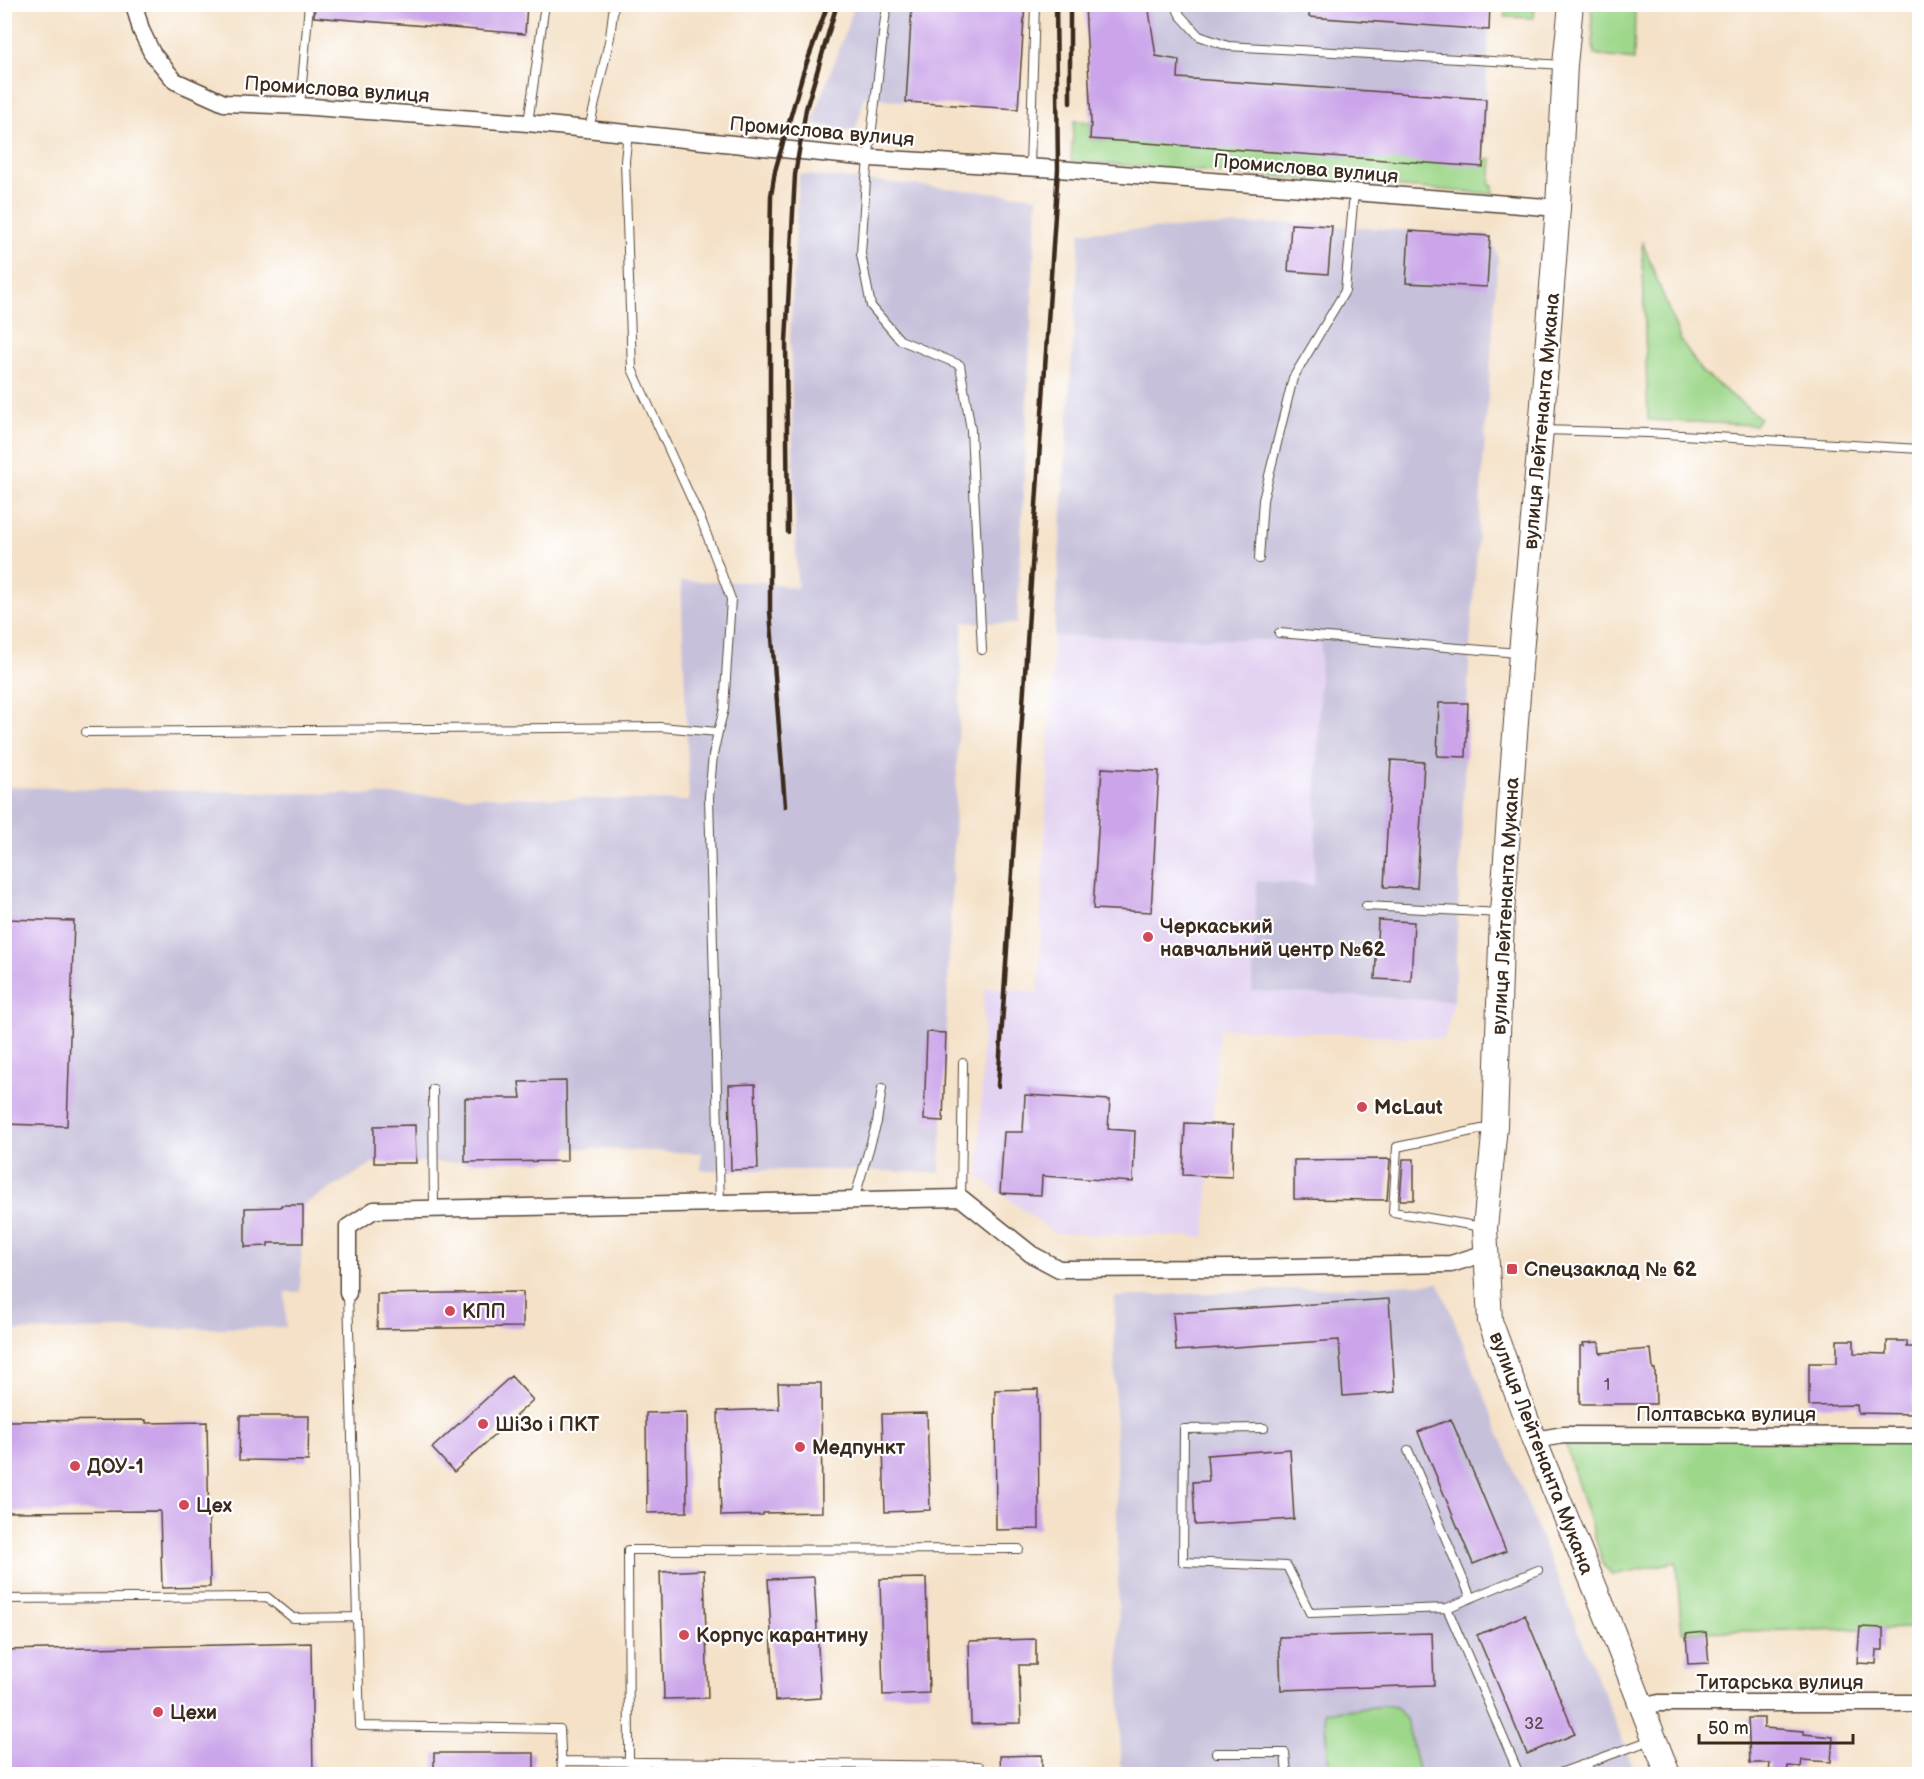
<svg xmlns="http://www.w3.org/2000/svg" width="1924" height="1779" viewBox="0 0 1924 1779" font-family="'Balsamiq Sans',sans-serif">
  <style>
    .built { fill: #e3d3f2 }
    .industrial { fill: #c6c0da }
    .green { fill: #9dd78a; stroke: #6c8054; stroke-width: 1.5 }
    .building { fill: #cba4e9 }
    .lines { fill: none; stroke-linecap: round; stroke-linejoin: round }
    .lane-casing { stroke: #574537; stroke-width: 10 }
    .street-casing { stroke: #574537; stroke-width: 19 }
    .secondary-casing { stroke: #574537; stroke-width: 26 }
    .lane { stroke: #fff; stroke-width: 8 }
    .street { stroke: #fff; stroke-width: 16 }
    .secondary { stroke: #fff; stroke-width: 24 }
    .rail { stroke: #3b2a1e; stroke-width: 4.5 }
    .poi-dot { fill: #d1495b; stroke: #fff; stroke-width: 2 }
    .labels { text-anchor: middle; stroke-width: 4.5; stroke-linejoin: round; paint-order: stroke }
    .number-label { font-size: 16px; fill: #5f4851 }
    .street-label { font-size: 20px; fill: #3b2a1e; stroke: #fff }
    .poi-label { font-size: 20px; font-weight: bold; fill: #3b2a1e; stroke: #fff; text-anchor: start }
  </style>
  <rect width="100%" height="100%" fill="#fff"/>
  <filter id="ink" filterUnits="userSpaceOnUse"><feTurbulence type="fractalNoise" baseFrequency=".0167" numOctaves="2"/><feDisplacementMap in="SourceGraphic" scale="12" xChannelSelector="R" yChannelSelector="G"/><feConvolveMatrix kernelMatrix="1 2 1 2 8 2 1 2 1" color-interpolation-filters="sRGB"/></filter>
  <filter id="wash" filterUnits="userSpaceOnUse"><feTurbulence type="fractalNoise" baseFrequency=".008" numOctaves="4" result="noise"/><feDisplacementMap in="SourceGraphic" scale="24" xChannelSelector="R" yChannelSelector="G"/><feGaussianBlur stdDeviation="1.35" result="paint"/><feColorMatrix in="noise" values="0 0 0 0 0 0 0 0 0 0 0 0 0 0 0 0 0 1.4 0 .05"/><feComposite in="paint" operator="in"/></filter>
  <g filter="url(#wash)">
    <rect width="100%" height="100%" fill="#f4e1c7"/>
    <path class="built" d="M1054,636L1321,640L1314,885L1252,991L1454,1001L1444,1039L1219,1028L1205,1237L1054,1233L979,1177L984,988L1038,992Z"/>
    <path class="industrial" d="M855,5H1025L1018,109L906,102L865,96L855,132L812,123Z
      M1085,5H1490L1483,167L1090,139L1091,122Z
      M799,174L1037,197L1017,624L963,622L940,1173L850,1170H701V1153L567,1148V1161L374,1163L303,1205L300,1292H285L286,1327L5,1331V787L689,801L681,581L765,582L797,588L790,335Z
      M1291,223L1490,236L1498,258L1470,645L1454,1001L1252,991L1257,881L1314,885L1321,641L1054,636L1080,232Z
      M1439,1283L1636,1774H1121L1114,1321L1115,1297Z"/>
    <path class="green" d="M1506,5H1535L1534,18L1505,17Z
      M1591,5H1635L1634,60L1594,55Z
      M1074,121L1091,122L1090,139L1492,159L1490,185L1493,186V194L1071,161Z
      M1642,241L1680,339L1701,371L1760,418L1755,425L1648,420Z
      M1564,1435L1919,1436V1628L1682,1632L1676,1562L1613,1575L1604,1566L1568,1453Z
      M1386,1706L1396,1707L1406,1719L1419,1774H1330L1324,1712Z"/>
    <g id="blocks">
      <path class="building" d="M315,4H527L525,34L314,17Z
        M912,4H1025L1018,109L906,102Z
        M1085,4H1148L1156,56L1179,60L1178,78L1486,99L1483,167L1090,139L1091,122Z
        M1310,4H1490L1489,30L1309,17Z
        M1291,224L1332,226L1328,274L1288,271Z
        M1409,231L1490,236L1487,287L1406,283Z
        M1439,703H1468L1466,757L1437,756Z
        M1391,760L1424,762L1417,888L1384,887Z
        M1102,768L1159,771L1151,912L1093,909Z
        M4,919L74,921L67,1126L4,1124Z
        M1378,920L1414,922L1411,981L1375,979Z
        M927,1032L946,1033L943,1121L924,1120Z
        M566,1081L567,1161L465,1162V1098H521L519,1082Z
        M755,1084L758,1169L731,1170L729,1085Z
        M1025,1095L1110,1100L1108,1129L1135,1131L1133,1182L1042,1176L1041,1195L1000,1193L1004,1132H1023Z
        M1185,1123L1233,1125L1232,1177L1183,1175Z
        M415,1125L416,1163H374V1126Z
        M1390,1159L1387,1200L1294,1199V1160Z
        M1403,1159H1414V1200H1400Z
        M281,1205H303V1243H268V1246L245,1247V1208L281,1207Z
        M523,1292V1327L377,1329V1294Z
        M1389,1299L1395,1392L1343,1396L1339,1340L1176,1351L1173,1313Z
        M1837,1340H1854V1353L1887,1354V1341H1907V1347H1920V1377H1914L1913,1414L1858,1413L1857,1405L1809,1406V1363H1837Z
        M1599,1342L1600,1353L1651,1349L1653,1369H1655L1656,1404H1580V1346H1584L1583,1343Z
        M511,1376L533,1400L454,1472L432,1448Z
        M778,1383H821L822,1512L763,1513V1515L721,1516L718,1411L779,1409Z
        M1038,1389L1039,1529L996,1530L995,1390Z
        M686,1412L687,1512L647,1513L646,1413Z
        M927,1413L930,1510L885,1512L882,1414Z
        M240,1416H309L308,1461L239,1460Z
        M1451,1419L1506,1551L1473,1564L1418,1432Z
        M146,1420V1423L207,1422L210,1587L162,1588L160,1511L4,1512V1421Z
        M1290,1449L1294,1519L1195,1525L1193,1482L1209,1481L1207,1455Z
        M704,1570L708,1698L664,1699L660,1572Z
        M814,1577L821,1698L775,1701L768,1579Z
        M926,1578L929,1693L883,1695L880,1579Z
        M1525,1615L1575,1734L1527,1754L1477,1635Z
        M1860,1627L1883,1628V1650H1877L1876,1664L1857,1663Z
        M1706,1632L1709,1663L1688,1664L1686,1634Z
        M1432,1633L1434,1685L1281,1690L1279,1637Z
        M1036,1639V1665H1019L1021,1723L971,1724L969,1641Z
        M311,1643L313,1774H4V1650Z
        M1748,1718H1764V1728L1804,1731V1734L1833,1737L1831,1762L1802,1760L1801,1767L1788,1766L1787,1774H1769L1770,1763H1750Z
        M434,1753H534V1774H434Z
        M1042,1755V1774H1001L1000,1756Z"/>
    </g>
  </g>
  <g filter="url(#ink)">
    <use href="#blocks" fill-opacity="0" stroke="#574537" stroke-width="1.5"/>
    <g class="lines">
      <g class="lane-casing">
        <path id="lane" d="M888,4L885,18L866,179L861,254L871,306L900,340L960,365L971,430L982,650
          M1175,4L1180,15L1199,36L1228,46L1564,65
          M300,106L309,4
          M528,123L545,4
          M589,129L610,37L614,4
          M628,132L625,161L632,369L702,522L731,599L724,709L718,732
          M1030,167L1035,4
          M1542,430L1648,433L1920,449
          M1259,559L1263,500L1293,378L1345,291L1354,193
          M1279,633L1518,653
          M86,732L660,727L718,732L713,755L709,797L720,1204
          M1366,906L1501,913
          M433,1089L434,1209
          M961,1198L963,1063
          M854,1200L877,1122L882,1088
          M1482,1227L1393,1212L1397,1147L1491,1127
          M348,1293L360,1726L560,1729L562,1774
          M1264,1428L1184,1429L1183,1562L1287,1566L1310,1613L1447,1608L1519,1774
          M1408,1450L1471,1598
          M4,1599L267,1597L293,1618L357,1617
          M1447,1608L1538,1570
          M1216,1753H1285L1287,1774
          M561,1761L979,1766
          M629,1762L628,1550L1019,1549
          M1586,1763L1591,1774
          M1557,1774L1654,1739"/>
      </g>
      <g class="street-casing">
        <path id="street" d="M134,4L141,30L152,53L175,81L224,103L300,106L528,123L870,158L1058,169L1558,208
          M348,1293V1227L374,1210L961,1198L1031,1254L1059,1269L1239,1268L1451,1264L1486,1253
          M1534,1440L1564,1435L1920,1436
          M1641,1707L1659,1703H1920"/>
      </g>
      <g class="secondary-casing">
        <path id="secondary" d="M1571,4L1565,65L1558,208L1541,430L1521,653L1502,913L1495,1126L1485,1228L1490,1321L1534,1440L1605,1612L1668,1774"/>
      </g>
      <use href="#lane" class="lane"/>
      <use href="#street" class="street"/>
      <use href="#secondary" class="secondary"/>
      <path class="rail" d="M1070,103V4
        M788,532L786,342L795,175L806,109L837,4
        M785,806L770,611V251L771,196L775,171L803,73L828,4
        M998,1086L1058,169L1056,4"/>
    </g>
  </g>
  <g class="poi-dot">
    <circle cx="1148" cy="937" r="6"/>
    <circle cx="1362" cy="1107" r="6"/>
    <rect x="1506" y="1263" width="12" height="12" rx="3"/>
    <circle cx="450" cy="1311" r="6"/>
    <circle cx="483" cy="1424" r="6"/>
    <circle cx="800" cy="1447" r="6"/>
    <circle cx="75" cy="1466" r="6"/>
    <circle cx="184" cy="1505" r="6"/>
    <circle cx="684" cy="1635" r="6"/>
    <circle cx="158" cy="1712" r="6"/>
  </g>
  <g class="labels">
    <g class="number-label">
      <text x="1607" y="1390">1</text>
      <text x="1534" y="1729">32</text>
    </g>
    <g class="street-label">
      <text transform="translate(337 89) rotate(4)" y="7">Промислова вулиця</text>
      <text transform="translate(822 131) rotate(5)" y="7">Промислова вулиця</text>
      <text transform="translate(1306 168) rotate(5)" y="7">Промислова вулиця</text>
      <text transform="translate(1541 421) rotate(-85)" y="7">вулиця Лейтенанта Мукана</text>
      <text transform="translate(1505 906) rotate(-87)" y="7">вулиця Лейтенанта Мукана</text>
      <text x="1726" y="1421">Полтавська вулиця</text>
      <text transform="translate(1542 1453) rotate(69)" y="7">вулиця Лейтенанта Мукана</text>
      <text x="1780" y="1689">Титарська вулиця</text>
    </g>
    <g class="poi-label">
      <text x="1160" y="933">Черкаський<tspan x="1160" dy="23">навчальний центр №62</tspan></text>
      <text x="1374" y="1114">McLaut</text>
      <text x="1524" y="1276">Спецзаклад № 62</text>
      <text x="462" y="1318">КПП</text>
      <text x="495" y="1431">ШіЗо і ПКТ</text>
      <text x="812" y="1454">Медпункт</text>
      <text x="87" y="1473">ДОУ-1</text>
      <text x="196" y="1512">Цех</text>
      <text x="696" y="1642">Корпус карантину</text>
      <text x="170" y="1719">Цехи</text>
    </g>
  </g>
  <rect width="1924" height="1779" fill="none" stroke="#fff" stroke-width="24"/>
  <path d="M1699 1734v9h154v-9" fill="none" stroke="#3b2a1e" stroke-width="3"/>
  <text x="1708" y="1734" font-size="18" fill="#3b2a1e" stroke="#ffffff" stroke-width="4.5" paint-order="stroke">50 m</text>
</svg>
